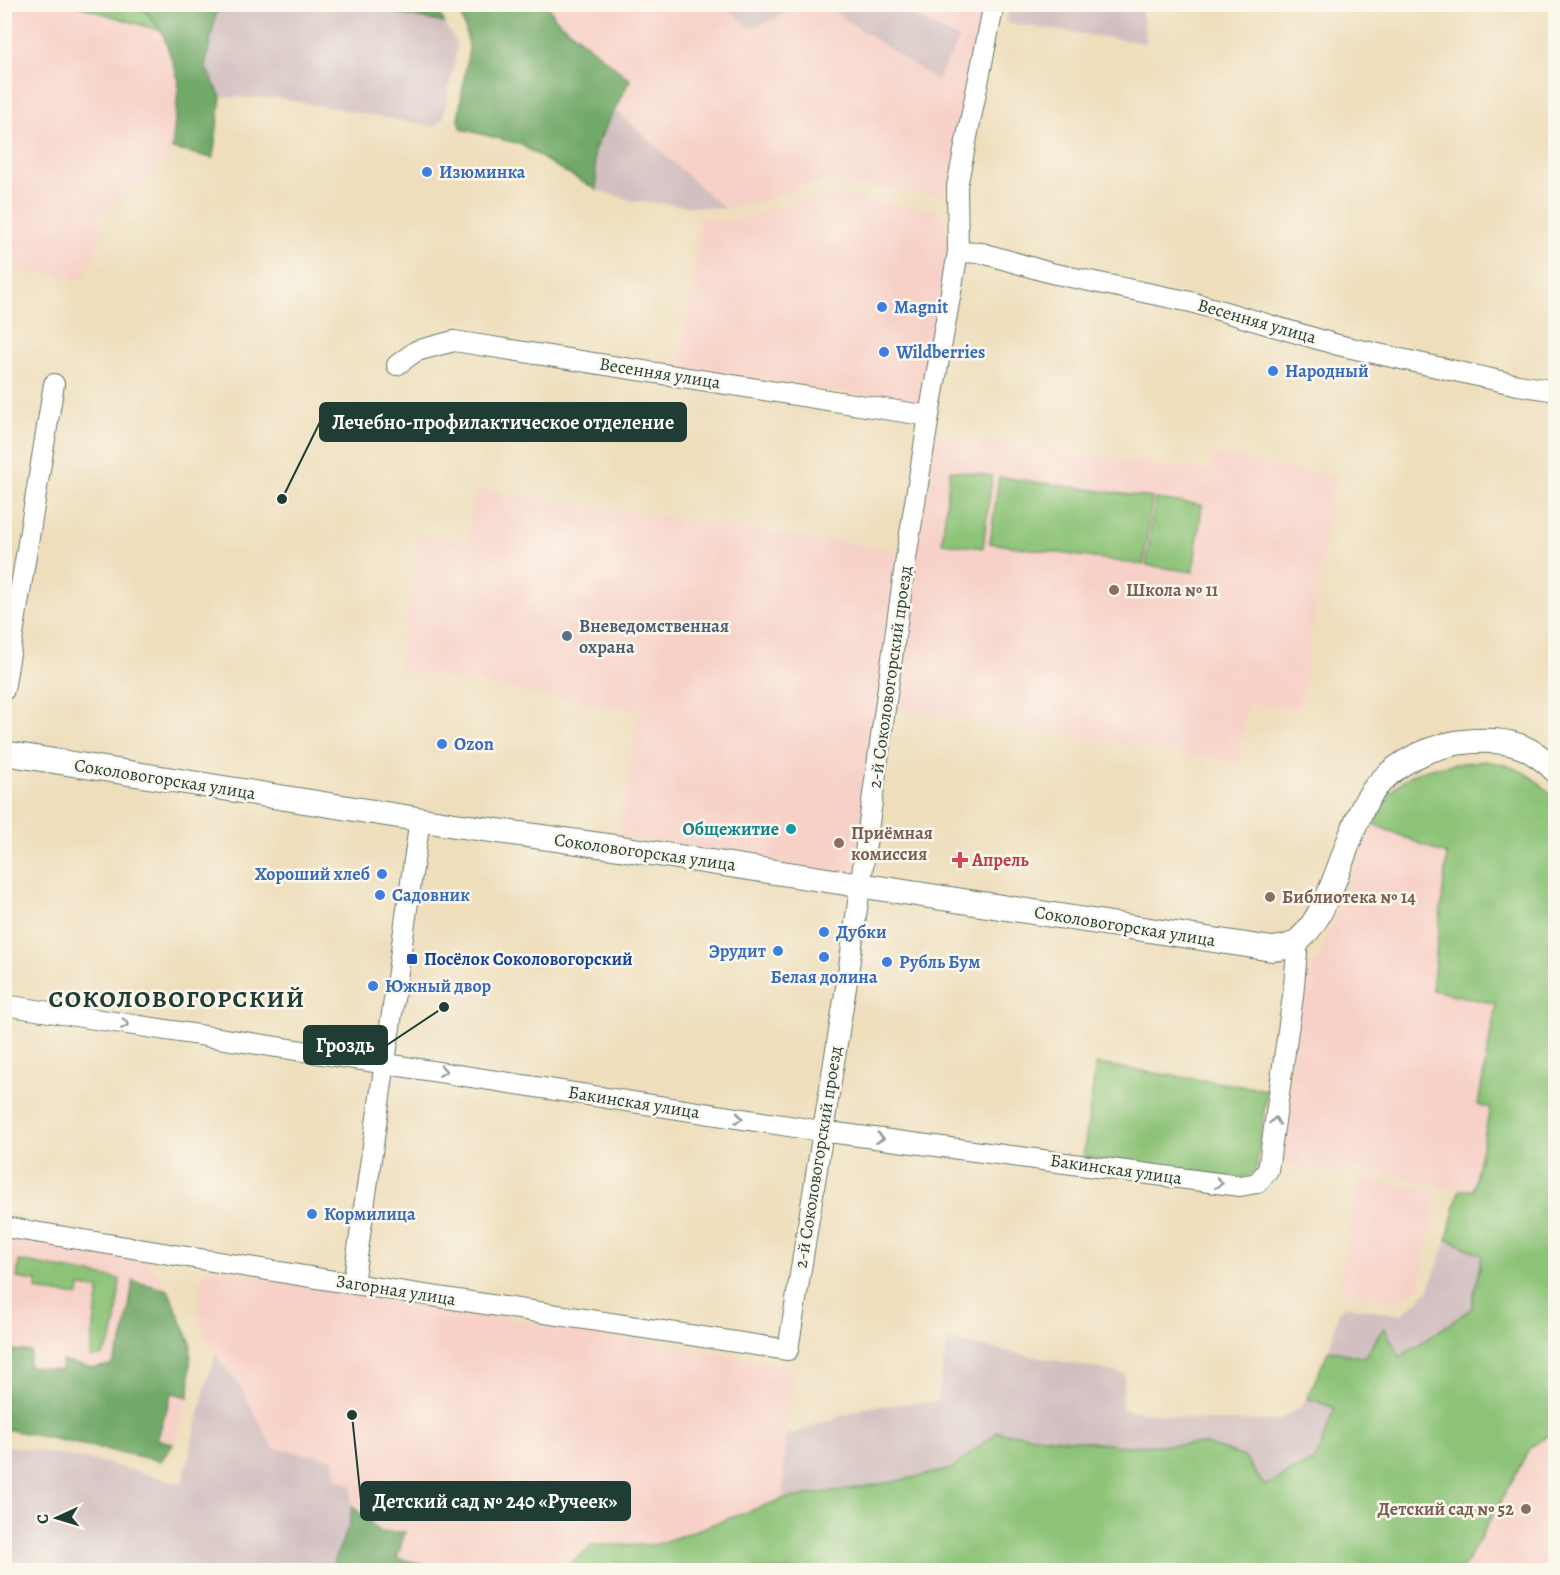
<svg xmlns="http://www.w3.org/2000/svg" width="1560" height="1575" viewBox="0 0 1560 1575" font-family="Alegreya,serif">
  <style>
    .built { fill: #f7d1c8 }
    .industrial { fill: #d2bfc0 }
    .green { fill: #8cc377; stroke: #568056; stroke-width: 1.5 }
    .forest { fill: #71a968; stroke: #48734e; stroke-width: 1.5 }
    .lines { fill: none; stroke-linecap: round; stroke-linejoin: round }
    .minor-casing { stroke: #677564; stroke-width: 22 }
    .major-casing { stroke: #677564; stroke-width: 26 }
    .minor { stroke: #fff; stroke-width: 20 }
    .major { stroke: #fff; stroke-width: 24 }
    .oneway { stroke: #8f9e9a }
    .shop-dot { fill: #3f7fe0; stroke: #fbf7ec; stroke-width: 2 }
    .education-dot { fill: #8d6e63; stroke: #fbf7ec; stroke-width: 2 }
    .service-dot { fill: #5c6f8a; stroke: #fbf7ec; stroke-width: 2 }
    .culture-dot { fill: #0f9aa8; stroke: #fbf7ec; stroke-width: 2 }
    .health-dot { fill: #e0444e; stroke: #fbf7ec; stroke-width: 2 }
    .transit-dot { fill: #1a4fb4; stroke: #fbf7ec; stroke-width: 2 }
    .labels { text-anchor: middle; stroke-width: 5; stroke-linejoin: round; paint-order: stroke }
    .shop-label { font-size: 18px; font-weight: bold; fill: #366cbe; stroke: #fbf7ec; text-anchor: start }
    .street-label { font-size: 18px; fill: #1f3d34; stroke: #fbf7ec }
    .education-label { font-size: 18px; font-weight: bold; fill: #785e54; stroke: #fbf7ec; text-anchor: start }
    .service-label { font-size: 18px; font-weight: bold; fill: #4e5e75; stroke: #fbf7ec; text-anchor: start }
    .culture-label { font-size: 18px; font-weight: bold; fill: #0d838f; stroke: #fbf7ec; text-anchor: end }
    .health-label { font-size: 18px; font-weight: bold; fill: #be3a42; stroke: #fbf7ec; text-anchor: start }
    .transit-label { font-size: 18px; font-weight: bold; fill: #164399; stroke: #fbf7ec; text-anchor: start }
    .district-label { font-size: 24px; font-weight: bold; letter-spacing: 1.5px; fill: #1f3d34; stroke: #fbf7ec }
    .leader { fill: none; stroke: #1f3d34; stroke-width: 2 }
    .callout-dot { fill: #1f3d34; stroke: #fbf7ec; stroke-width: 2 }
    .callout { fill: #1f3d34; stroke: #1f3d34; stroke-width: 2 }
    .callout-label { font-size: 20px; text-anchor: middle; font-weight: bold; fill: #fff }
  </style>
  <rect width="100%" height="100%" fill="#fbf7ec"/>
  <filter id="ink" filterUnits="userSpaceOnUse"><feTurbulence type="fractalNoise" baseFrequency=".0167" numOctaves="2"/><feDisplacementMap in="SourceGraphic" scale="12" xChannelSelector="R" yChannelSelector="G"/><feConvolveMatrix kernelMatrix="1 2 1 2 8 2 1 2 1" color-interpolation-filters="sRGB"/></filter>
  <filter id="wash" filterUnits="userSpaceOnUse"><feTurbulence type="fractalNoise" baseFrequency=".008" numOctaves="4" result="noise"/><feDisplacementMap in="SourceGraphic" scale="24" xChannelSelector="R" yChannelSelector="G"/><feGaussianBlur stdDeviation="1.35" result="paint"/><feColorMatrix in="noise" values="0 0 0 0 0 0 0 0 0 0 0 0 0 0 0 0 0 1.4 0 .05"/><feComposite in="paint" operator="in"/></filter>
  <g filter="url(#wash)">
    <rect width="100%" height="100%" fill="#eedebc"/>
    <path class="built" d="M4,5H75L162,31L179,81L171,158L100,215L102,233L83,280L5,267Z
      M548,5H724L751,29L789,12L796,5H824L937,81L958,39L893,5H985L949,183L940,193L931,195L836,183H811L773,197L725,209L615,110L630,80L556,19Z
      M817,195H833L935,210L946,220L947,243L945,270L923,404L679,368L701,217L728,222Z
      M935,435L1209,471L1214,454L1334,476L1300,710L1247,703L1239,763L893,709Z
      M475,489L902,551L857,864L850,870L842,873L618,836L638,711L398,669L419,535L467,540Z
      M1373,824L1447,855L1433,990L1496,1003L1478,1104L1490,1108L1473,1191L1459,1190L1357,1168L1339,1175L1285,1165L1280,1157L1302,983L1321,954Z
      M1370,1179L1437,1192L1419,1288L1395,1302L1344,1289L1339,1283L1357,1183Z
      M4,1234L143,1257L159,1276L168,1290L191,1344L189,1397L173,1444L161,1461L5,1429Z
      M208,1268L794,1366L785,1436L783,1499L655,1545H592L564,1570H447L397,1558L381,1532L352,1506V1486L335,1477L333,1459L273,1448L241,1388L206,1340L199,1318L200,1283Z
      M1555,1430V1570H1462L1531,1447Z"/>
    <path class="industrial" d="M218,5H358L444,23L455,40L457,49L443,119L437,125L431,126L278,98L221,97L205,66Z
      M724,5H796L789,12L751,29Z
      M824,5H893L959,39L937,81Z
      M1009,5H1141L1146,43L1006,23Z
      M615,110L725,209L634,201L597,190L594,150Z
      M1447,1239L1482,1255L1470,1309L1400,1357L1384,1327L1364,1358L1329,1350L1339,1310L1347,1306L1401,1315L1428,1291Z
      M948,1340L1125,1374L1121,1409L1214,1421H1278L1301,1407L1307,1398L1335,1407L1317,1459L1265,1486L1244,1457L1206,1444L1126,1446L997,1432L952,1469L894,1482L783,1499L785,1436L867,1407L937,1401Z
      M216,1355L241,1388L273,1448L334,1459L336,1477L352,1486L349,1526L330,1570H5L4,1445L106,1463L182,1484L208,1377Z"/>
    <path class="green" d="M75,5H140L162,31Z
      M950,470L992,476L983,548L942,543Z
      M999,477L1152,498L1143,565L990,543Z
      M1155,499L1202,505L1193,572L1146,565Z
      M1484,761C1519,766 1531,774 1555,798L1556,1430L1531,1447L1462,1570H564L592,1545H655L783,1499L894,1482L952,1469L997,1432L1126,1446L1205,1444L1244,1457L1265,1486L1316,1459L1335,1408L1307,1398L1329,1350L1364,1358L1384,1327L1400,1357L1471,1309L1482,1255L1447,1239L1459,1190H1473L1490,1108L1478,1105L1496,1004L1432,990L1447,855L1373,824C1380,811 1387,794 1399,784C1421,764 1457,764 1484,761Z
      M1096,1064L1267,1090L1256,1169L1250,1175L1239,1179L1083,1157Z
      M19,1261L120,1279C117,1303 119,1336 102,1355L90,1357L99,1289L80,1287L79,1296L36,1290L37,1281L17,1278Z"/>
    <path class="forest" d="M140,5H218L205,66L221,97L213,158L172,149L179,81L162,31Z
      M358,5H437L444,23Z
      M493,5H548L556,19L630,80L594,150L597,190L555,166L520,144L462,129L458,119L469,48L466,31L458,6L490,12Z
      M133,1281L168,1290L191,1344L189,1397L172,1393L157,1439L173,1444L161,1461L5,1429L6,1349L31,1352L28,1366L61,1371L62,1361L93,1368L111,1365C127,1341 128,1309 133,1281Z
      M352,1506L381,1532H405L397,1558L447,1570H330L349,1526Z"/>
  </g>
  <g filter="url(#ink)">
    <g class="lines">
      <g class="minor-casing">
        <path id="minor" d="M958,252L982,253L1051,273L1191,302L1338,345L1518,385L1556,391
          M397,365L416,351L454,341L929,416
          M4,690L54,384
          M4,1005L821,1131L1240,1186L1257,1183L1268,1170L1293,996L1298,941
          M4,1227L353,1284L788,1350L847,981L906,558L929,416L958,252L957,186L994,4
          M353,1284L420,819"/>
      </g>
      <g class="major-casing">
        <path id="major" d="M4,753L455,825L607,846L1272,949C1281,948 1291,947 1298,941C1333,911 1344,838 1368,798C1390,763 1434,743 1473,741C1509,739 1530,745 1556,771"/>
      </g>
      <use href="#minor" class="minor"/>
      <use href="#major" class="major"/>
    </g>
    <defs><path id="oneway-chevron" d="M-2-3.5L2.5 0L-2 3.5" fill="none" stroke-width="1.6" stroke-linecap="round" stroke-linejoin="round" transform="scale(1.5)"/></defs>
    <g class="oneway">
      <use href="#oneway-chevron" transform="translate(125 1024) rotate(9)"/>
      <use href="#oneway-chevron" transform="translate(443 1071) rotate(8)"/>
      <use href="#oneway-chevron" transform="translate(739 1118) rotate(9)"/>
      <use href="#oneway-chevron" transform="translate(1275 1121) rotate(-82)"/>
      <use href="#oneway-chevron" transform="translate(880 1138) rotate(7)"/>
      <use href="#oneway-chevron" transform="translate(1219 1183) rotate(8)"/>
    </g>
  </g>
  <g class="shop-dot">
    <circle cx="427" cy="172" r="6"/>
    <circle cx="882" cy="307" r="6"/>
    <circle cx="884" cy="352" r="6"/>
    <circle cx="1273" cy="371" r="6"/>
    <circle cx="442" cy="744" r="6"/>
    <circle cx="382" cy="874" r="6"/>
    <circle cx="380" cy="895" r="6"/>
    <circle cx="824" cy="932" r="6"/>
    <circle cx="778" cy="951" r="6"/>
    <circle cx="824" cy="957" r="6"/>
    <circle cx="887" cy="962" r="6"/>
    <circle cx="373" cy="986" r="6"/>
    <circle cx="312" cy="1214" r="6"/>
  </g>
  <g class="education-dot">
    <circle cx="1114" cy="590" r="6"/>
    <circle cx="839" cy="843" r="6"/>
    <circle cx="1270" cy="897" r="6"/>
    <circle cx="1526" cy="1509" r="6"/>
  </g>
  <circle class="service-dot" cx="567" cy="636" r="6"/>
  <circle class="culture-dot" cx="791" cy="829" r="6"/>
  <path class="health-dot" d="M957 851h6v6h6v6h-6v6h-6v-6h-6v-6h6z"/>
  <rect class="transit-dot" x="406" y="953" width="12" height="12" rx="3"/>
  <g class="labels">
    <g class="shop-label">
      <text x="439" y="178">Изюминка</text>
      <text x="894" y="313">Magnit</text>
      <text x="896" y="358">Wildberries</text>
      <text x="1285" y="377">Народный</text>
      <text x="454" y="750">Ozon</text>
      <text x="370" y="880" text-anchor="end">Хороший хлеб</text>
      <text x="392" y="901">Садовник</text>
      <text x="836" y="938">Дубки</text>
      <text x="766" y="957" text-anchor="end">Эрудит</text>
      <text x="899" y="968">Рубль Бум</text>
      <text x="824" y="983" text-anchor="middle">Белая долина</text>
      <text x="385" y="992">Южный двор</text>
      <text x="324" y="1220">Кормилица</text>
    </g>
    <g class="street-label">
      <text transform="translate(1257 321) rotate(16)" y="6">Весенняя улица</text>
      <text transform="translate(660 373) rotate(9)" y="6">Весенняя улица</text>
      <text transform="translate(890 677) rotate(-82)" y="6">2-й Соколовогорский проезд</text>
      <text transform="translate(165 779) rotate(9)" y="6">Соколовогорская улица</text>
      <text transform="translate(645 852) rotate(8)" y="6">Соколовогорская улица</text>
      <text transform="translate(1125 926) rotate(9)" y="6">Соколовогорская улица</text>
      <text transform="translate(634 1102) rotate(9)" y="6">Бакинская улица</text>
      <text transform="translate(818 1157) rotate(-81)" y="6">2-й Соколовогорский проезд</text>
      <text transform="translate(1116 1169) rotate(8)" y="6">Бакинская улица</text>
      <text transform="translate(396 1290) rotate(9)" y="6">Загорная улица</text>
    </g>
    <g class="education-label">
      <text x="1126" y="596">Школа № 11</text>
      <text x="851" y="839">Приёмная<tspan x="851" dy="21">комиссия</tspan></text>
      <text x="1282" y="903">Библиотека № 14</text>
      <text x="1514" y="1515" text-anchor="end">Детский сад № 52</text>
    </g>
    <g class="service-label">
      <text x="579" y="632">Вневедомственная<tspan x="579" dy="21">охрана</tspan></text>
    </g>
    <g class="culture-label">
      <text x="779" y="835">Общежитие</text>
    </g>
    <g class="health-label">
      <text x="972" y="866">Апрель</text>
    </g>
    <g class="transit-label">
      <text x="424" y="965">Посёлок Соколовогорский</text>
    </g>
    <g class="district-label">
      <text x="177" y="1007">СОКОЛОВОГОРСКИЙ</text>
    </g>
  </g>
  <path class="leader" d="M282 499L320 422M444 1007L387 1045M352 1415L361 1501"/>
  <g class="callout-dot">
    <circle cx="282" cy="499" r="6"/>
    <circle cx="444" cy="1007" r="6"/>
    <circle cx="352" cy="1415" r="6"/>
  </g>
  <g class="callout">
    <rect x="320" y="403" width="366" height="38" rx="6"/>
    <rect x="304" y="1026" width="83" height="38" rx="6"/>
    <rect x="361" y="1482" width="269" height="38" rx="6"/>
  </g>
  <g class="callout-label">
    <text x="503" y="429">Лечебно-профилактическое отделение</text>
    <text x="345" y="1052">Гроздь</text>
    <text x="495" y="1508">Детский сад № 240 «Ручеек»</text>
  </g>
  <rect width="1560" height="1575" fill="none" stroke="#fbf7ec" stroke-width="24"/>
  <g transform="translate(57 1518) rotate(266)" stroke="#fbf7ec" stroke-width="4.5" paint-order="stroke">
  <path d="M0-4.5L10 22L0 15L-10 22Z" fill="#1f3d34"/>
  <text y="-9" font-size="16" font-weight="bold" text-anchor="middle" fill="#1f3d34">С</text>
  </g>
</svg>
